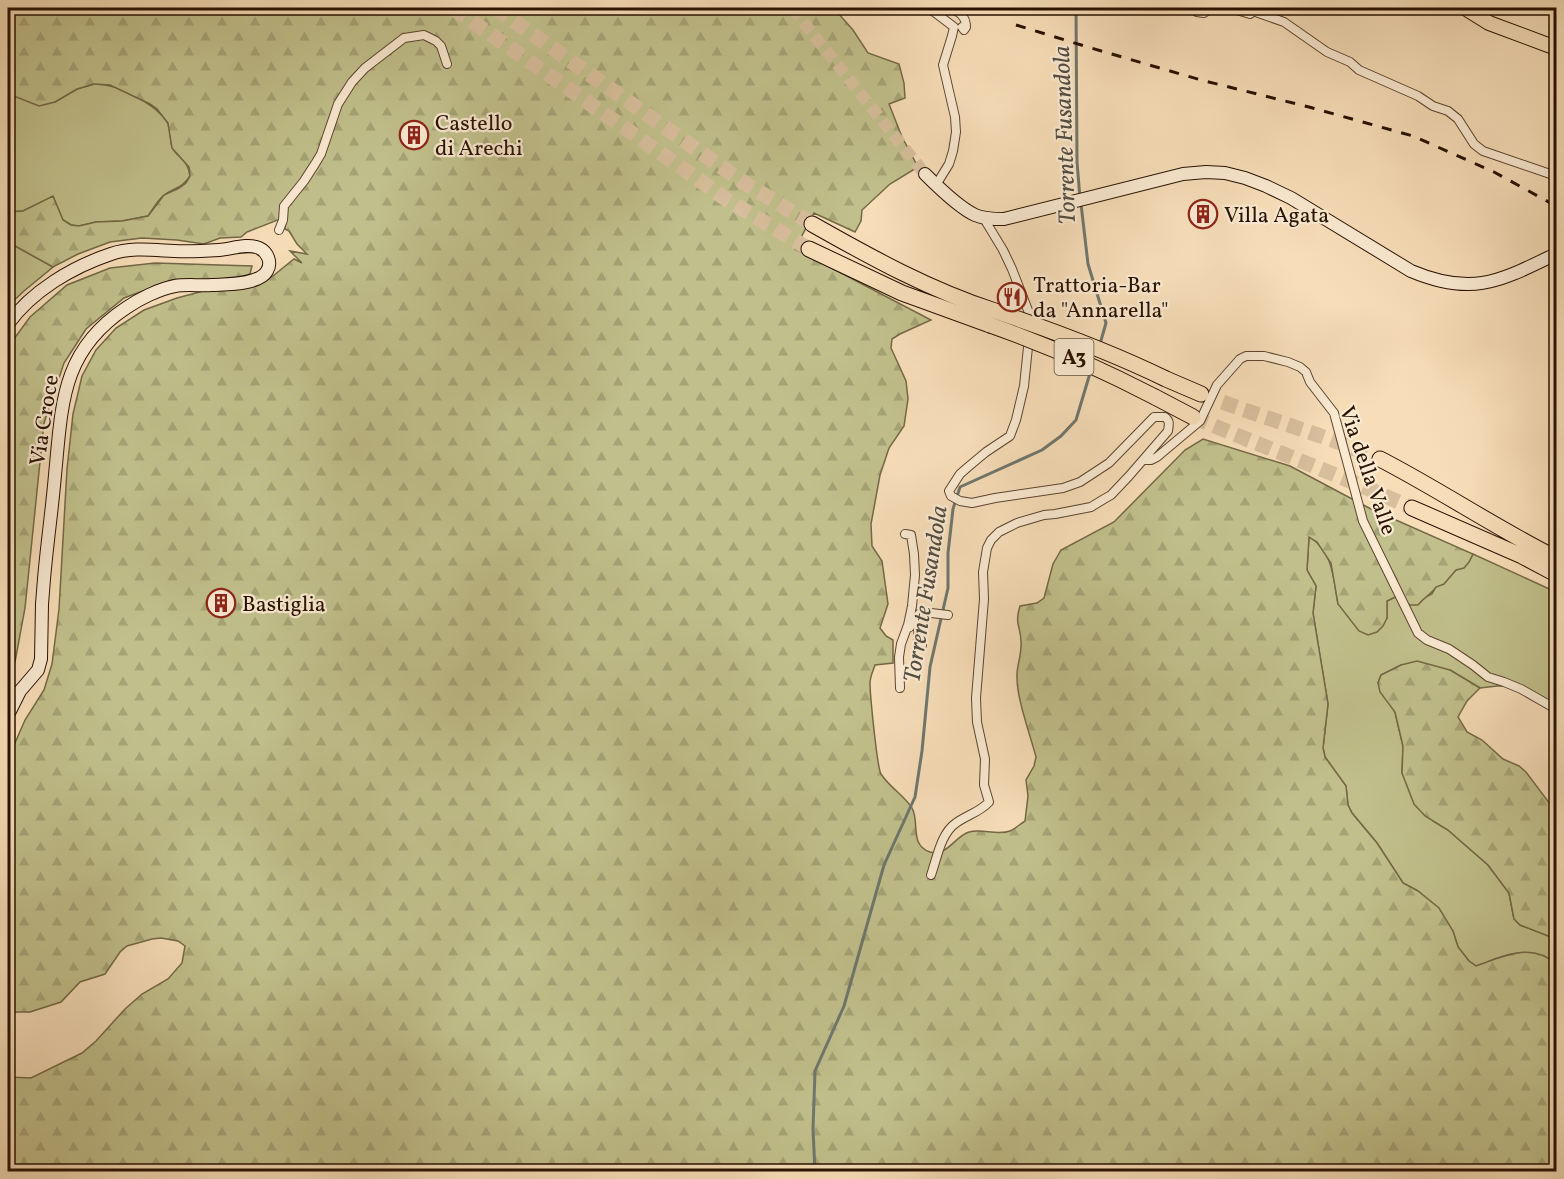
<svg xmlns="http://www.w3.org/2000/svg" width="1564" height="1179" viewBox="0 0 1564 1179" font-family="Vollkorn,serif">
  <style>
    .green { fill: #c1c08c; stroke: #746846; stroke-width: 1.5 }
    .forest { fill: url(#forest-firs); stroke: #746846; stroke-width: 1.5 }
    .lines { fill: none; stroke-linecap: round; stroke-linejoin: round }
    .stream { stroke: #6f776e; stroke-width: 3 }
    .secondary-tunnel { stroke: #d8bf9d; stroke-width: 12; stroke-dasharray: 12 6; stroke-linecap: butt }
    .highway-tunnel { stroke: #d8bf9d; stroke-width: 15; stroke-dasharray: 15 8; stroke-linecap: butt }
    .street-casing { stroke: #5c442f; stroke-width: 10 }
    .secondary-casing { stroke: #281101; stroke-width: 14 }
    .primary-casing { stroke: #281101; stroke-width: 16 }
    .highway-casing { stroke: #281101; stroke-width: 17 }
    .street { stroke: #faead2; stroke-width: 8 }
    .secondary { stroke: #faead2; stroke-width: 12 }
    .primary { stroke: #f7deb9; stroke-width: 14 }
    .highway { stroke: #f7deb9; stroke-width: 15 }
    .rail { stroke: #281101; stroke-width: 3; stroke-dasharray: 10 10; stroke-linecap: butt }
    .highway-bridge-casing { stroke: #281101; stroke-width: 17; stroke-linecap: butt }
    .highway-bridge { stroke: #f7deb9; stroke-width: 15 }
    .labels { text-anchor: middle; stroke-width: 4.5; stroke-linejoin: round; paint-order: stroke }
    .shield { fill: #faead2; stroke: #675240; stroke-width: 1.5 }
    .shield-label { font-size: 21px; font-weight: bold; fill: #281101 }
    .poi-label { font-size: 22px; fill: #281101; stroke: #faead2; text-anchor: start }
    .street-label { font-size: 22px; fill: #281101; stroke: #faead2 }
    .water-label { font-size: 24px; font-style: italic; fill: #524c41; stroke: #faead2 }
  </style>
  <defs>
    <pattern id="forest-firs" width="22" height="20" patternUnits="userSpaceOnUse" patternTransform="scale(1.5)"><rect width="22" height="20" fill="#c1c08c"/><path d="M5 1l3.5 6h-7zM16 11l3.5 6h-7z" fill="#a6a477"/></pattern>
  </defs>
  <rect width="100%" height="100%" fill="#f7deb9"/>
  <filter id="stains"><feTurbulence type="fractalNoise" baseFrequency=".00333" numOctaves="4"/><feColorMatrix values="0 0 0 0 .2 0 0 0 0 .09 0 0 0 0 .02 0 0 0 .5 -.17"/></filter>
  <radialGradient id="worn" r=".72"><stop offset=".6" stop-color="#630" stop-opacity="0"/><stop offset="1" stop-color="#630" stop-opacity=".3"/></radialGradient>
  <path class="green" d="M94,84C116,83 155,103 167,122C171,129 169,141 173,149C180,160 188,160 190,176C181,190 174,187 163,196C157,201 153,209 148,216L122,221L96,222L79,226L71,225L63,220L53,197L23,211L8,212V100L14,96L55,102L77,89Z
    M8,242L53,267L24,291L8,306Z
    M1309,536C1334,554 1333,577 1338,604L1387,618V601L1395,597L1410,605L1432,594L1436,586C1445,583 1448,578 1455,571C1463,564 1468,565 1473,554L1556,592V706L1513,686H1497L1480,688L1450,670L1401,665L1381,675L1378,683L1395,712L1397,721L1403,746L1402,773L1433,821L1448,830L1488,865L1509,893L1514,919L1520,925L1556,939V964C1552,960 1546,958 1540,956C1515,948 1499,958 1476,966L1469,961L1458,947L1453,931L1418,891L1403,883L1377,843L1352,813L1348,805L1346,786L1325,757L1323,748L1328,704L1313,613L1316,586L1307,570Z"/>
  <path class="forest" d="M8,8H829L838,13L853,30L868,53L899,64L904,83L905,98L889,104L902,137L918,167L890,184L862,210L861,221L855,232L814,213L795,249L931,320L900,334L892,339L891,348L906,381L908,399L904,426L889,448L880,475L871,524L872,546L882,561L888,604L880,628L886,636L893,640V663L875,665C873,671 870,677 870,683C870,694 877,767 881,774C889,787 904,795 912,808C920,822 909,845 930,852C947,857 955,836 969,832C982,828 997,836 1010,831C1015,829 1020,824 1025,821L1028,796L1026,780L1034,766L1036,757C1030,734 1016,697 1017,675C1017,664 1022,654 1021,642C1021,626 1014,625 1020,606L1037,603L1044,598L1053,564L1061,550L1114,522L1185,450L1203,439L1290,466L1371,509L1473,554L1469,562L1464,568L1456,570L1444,584L1436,587C1431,595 1424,597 1418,605H1410L1395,597L1387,601V618L1383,626L1377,632L1368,635L1359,631L1338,604L1331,563L1317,542L1309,537L1307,570L1316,586L1313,613L1328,704L1323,748L1325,757L1346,786L1348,805L1352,813L1377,843L1403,883L1418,891L1439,908L1453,931L1458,947L1469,961L1476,966C1503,957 1531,941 1556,964V1171H8V1077L31,1078L82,1053L96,1041L125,1009L142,994L168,979L182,963L185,946L178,941L161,938L152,939L127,946L120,952L105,974L80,982L61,1002L30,1012H17L8,1014V759L25,720L44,690L52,664L59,609L67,469L73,414L82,376L96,350L116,328L144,310L177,298L207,290H232L257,286L273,276L294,259L302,263L290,251L307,254L297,244L289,231L285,229L286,222L280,219L247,232L241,237L220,238L204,244L177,240L142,238L110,242L78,254L53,267L8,242V212L23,211L53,196L63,220L71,225L79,226L96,222L122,221L148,216L164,195L179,188L186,183L190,176L189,167L172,148L168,123L157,109L150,104L110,85L94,84L77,89L55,102L39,106L14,96L8,100Z
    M155,263L252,266L250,274L228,281L172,280L124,298L86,329L64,363L44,423L25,608L15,662L8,674V347L30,317L67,285L110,268Z
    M1417,661L1450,670L1480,688L1467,701L1458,717L1467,732L1482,740L1503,759L1519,766L1526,772L1556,812V939L1520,925L1514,919L1509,893L1488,865L1448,830L1425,816L1414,804L1402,773L1403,746L1395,712L1380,692L1378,683L1381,675L1401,665Z"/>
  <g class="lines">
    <path class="stream" d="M1076,8L1077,162L1080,198
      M1081,204L1088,264L1106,323L1100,344
      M815,1172L813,1129L815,1071L844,1006L884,865L915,797L922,751L930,667L948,588V553L953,509L960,487L1042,450L1061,436L1076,420L1091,370"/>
    <path class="secondary-tunnel" d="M792,8L925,174"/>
    <path class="highway-tunnel" d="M453,8L729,201L809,249
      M495,8L743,182L812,224
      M1201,394C1260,417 1322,434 1380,459
      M1193,417C1266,448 1340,475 1412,508"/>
    <g class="street-casing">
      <path id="street" d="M929,8L954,27L952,36L943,65L955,117L956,132L953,151L949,164L936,185
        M1192,8L1197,12L1204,13L1211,8
        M1230,8L1250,14
        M1244,8L1284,22L1327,52L1350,62L1359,70L1418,96L1433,106L1448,111L1458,119L1474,144L1483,151L1556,176
        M949,9C959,10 966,17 966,27L964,30L962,27
        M279,230L283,220L284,206L304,181L315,164L321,154L338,104L352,82L365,68L404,38L424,35L436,41L441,46L447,64
        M1144,460H1151L1157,457L1200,421L1217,385L1240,359L1246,356H1264L1288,362L1300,367L1306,372L1310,382L1334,413L1363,521L1418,633L1427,640L1449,649L1473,665L1488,677L1504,682L1521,689L1556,709
        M931,613L948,615
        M910,627L919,614L918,644L919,646L922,645
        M900,688L899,657L901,644L908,625L912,606L915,575L914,554L911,535L905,534
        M931,875C937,858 941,833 956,823C967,815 980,812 989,802L984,785L985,759L977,722L976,698L984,599L983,572L987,548L991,540L999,532L1017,523L1044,515L1055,514L1091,507L1104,499L1111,495L1129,476L1168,431C1169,424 1170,421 1165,417H1154L1109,463L1080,482L1063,488L995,498L972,503L960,501L951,496L949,491L960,474L968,467L986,452L1010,436L1016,420L1024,386L1031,318L1012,269L1003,250L983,217"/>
    </g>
    <g class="secondary-casing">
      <path id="secondary" d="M925,174C937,186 960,208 975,215C984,219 994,219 1004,219L1183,174L1206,172L1225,173L1245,178L1266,186L1291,198L1411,271C1473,297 1500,281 1556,254
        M8,324C32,291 72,267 111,254C131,247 153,250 174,251C189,252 204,251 219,250C232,249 247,243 259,248C268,252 272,263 267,271C259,285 226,284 212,285C200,286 187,284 175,286C159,289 139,299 126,308C61,351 62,404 55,475C52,510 47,544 44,579L42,604L41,659L38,670L20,691L8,715"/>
    </g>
    <g class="primary-casing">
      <path id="primary" d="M1465,8L1489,23L1556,48"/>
    </g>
    <g class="highway-casing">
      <path id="highway" d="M812,224C872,258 930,290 995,311
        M809,249L902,293L990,325
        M1166,379L1201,394
        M1155,397L1193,417
        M1380,459C1440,490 1496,528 1556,558
        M1412,508L1522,556L1556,574"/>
    </g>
    <use href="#street" class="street"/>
    <use href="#secondary" class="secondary"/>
    <use href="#primary" class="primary"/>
    <use href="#highway" class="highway"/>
    <path class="rail" d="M1016,25L1091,48L1201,80L1309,107L1413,136L1494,172L1556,206"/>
    <g class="highway-bridge-casing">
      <path id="highway-bridge" d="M995,311C1054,331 1111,352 1166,379
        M990,325C1047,345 1101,369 1155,397"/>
    </g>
    <use href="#highway-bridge" class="highway-bridge"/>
  </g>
  <defs>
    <g id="building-ring" transform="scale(1.5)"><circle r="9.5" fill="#faead2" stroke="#8f2418" stroke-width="1.5"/><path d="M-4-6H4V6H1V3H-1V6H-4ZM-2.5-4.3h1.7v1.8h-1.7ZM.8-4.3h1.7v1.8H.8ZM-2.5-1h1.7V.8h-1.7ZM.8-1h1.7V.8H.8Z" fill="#8f2418"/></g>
    <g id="restaurant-ring" transform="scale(1.5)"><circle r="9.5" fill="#faead2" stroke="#8f2418" stroke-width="1.5"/><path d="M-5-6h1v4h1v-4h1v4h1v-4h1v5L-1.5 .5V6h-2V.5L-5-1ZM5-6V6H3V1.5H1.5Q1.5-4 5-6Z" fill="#8f2418"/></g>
  </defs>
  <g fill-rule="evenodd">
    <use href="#building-ring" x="414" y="135"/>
    <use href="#building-ring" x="1203" y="214"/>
    <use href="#restaurant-ring" x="1012" y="297"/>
    <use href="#building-ring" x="221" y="603"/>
  </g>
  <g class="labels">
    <rect class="shield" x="1054.5" y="339" width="39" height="36" rx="4.5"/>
    <g class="shield-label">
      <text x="1074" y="364">A3</text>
    </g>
    <g class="poi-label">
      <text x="435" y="130">Castello<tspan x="435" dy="25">di Arechi</tspan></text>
      <text x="1224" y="222">Villa Agata</text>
      <text x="1033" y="292">Trattoria-Bar<tspan x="1033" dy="25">da "Annarella"</tspan></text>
      <text x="242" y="611">Bastiglia</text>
    </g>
    <g class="street-label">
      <text transform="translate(43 420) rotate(-81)" y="8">Via Croce</text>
      <text transform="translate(1369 470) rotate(71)" y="8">Via della Valle</text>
    </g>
    <g class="water-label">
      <text transform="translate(1064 135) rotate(-92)" y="8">Torrente Fusandola</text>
      <text transform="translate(925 594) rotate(-81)" y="8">Torrente Fusandola</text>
    </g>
  </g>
  <rect width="1564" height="1179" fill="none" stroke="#f7deb9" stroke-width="30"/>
  <rect x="9" y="9" width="1546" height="1161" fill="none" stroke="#281101" stroke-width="3"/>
  <rect x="15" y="15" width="1534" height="1149" fill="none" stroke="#281101" stroke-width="1.5"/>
  <rect width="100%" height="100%" filter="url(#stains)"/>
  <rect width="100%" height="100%" fill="url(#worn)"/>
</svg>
